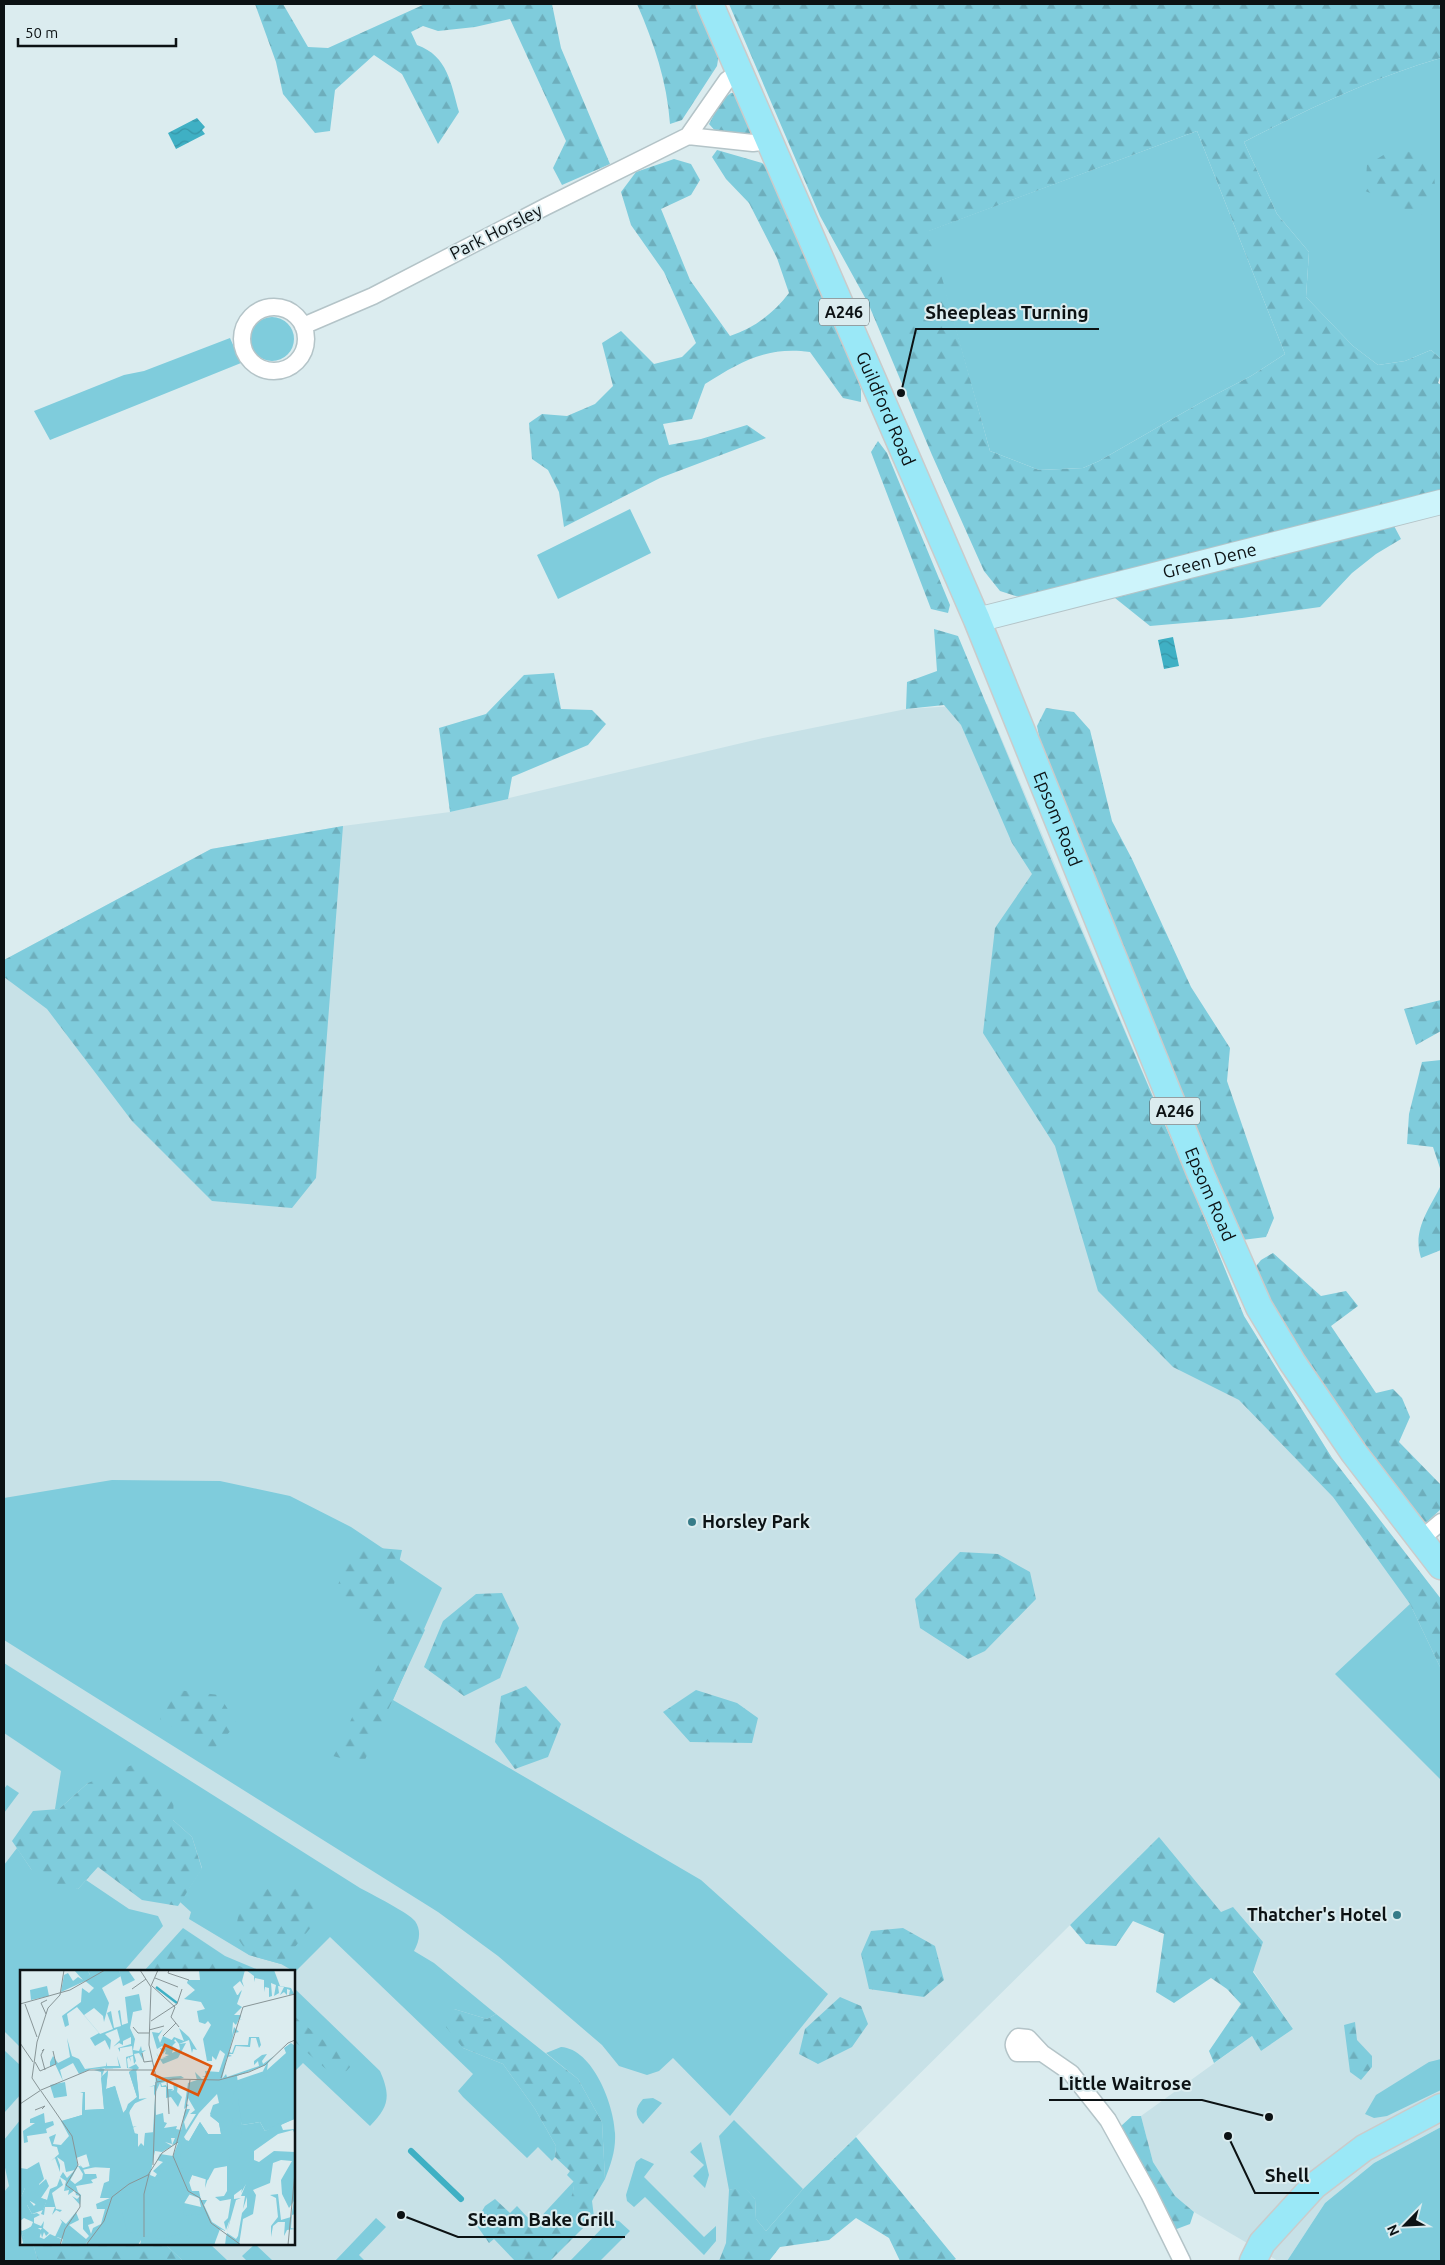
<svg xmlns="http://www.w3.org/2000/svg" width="1445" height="2265" viewBox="0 0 1445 2265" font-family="Ubuntu,sans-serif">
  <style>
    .built { fill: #c7e1e7; fill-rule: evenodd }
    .green { fill: #7fccdc }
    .forest { fill: url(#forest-firs); fill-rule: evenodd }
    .water { fill: url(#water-waves) }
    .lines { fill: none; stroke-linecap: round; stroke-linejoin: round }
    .stream { stroke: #3fb0c4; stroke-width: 6 }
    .street-casing { stroke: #b4c4c8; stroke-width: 19 }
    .secondary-casing { stroke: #b4c4c8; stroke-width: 26 }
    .primary-casing { stroke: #cacbcb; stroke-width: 29 }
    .street { stroke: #fff; stroke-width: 16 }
    .secondary { stroke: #cdf4fb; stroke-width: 24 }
    .primary { stroke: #9ae8f7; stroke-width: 26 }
    .poi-dot { fill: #367b88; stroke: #dbecef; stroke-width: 2 }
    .labels { text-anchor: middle; stroke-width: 4; stroke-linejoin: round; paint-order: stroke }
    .shield { fill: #dbecef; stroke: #4a5356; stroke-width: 1 }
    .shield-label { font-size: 16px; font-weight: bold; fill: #0c1214 }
    .street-label { font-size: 18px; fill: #0c1214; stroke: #dbecef }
    .poi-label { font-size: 18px; font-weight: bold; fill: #0c1214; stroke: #dbecef; text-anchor: start }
    .inset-river { fill: none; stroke: #3fb0c4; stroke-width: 2.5 }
    .inset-road { fill: none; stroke: #889597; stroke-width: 1 }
    .view { fill: #dd550c; fill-opacity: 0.15; stroke: #dd550c; stroke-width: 2.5 }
    .inset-edge { fill: none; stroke: #0c1214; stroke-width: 2.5 }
    .leader { fill: none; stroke: #0c1214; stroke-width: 2 }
    .callout-dot { fill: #0c1214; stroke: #dbecef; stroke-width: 2 }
    .callout-label { font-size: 19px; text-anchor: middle; font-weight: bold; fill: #0c1214; stroke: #dbecef; stroke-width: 4; stroke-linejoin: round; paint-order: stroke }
  </style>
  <defs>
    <pattern id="forest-firs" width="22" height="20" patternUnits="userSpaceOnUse" patternTransform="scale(1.25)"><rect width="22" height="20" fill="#7fccdc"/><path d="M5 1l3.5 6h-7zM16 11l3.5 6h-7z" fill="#6daebc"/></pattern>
    <pattern id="water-waves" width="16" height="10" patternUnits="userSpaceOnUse" patternTransform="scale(1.25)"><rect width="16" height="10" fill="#3fb0c4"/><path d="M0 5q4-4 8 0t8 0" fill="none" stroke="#3696a8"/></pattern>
  </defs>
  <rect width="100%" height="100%" fill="#dbecef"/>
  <path class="built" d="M987,704L1192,1188L1244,1316L1332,1458L1441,1599V2127L1374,2163L1325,2203L1287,2261H1278L1194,2212L1175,2196L1153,2162L1141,2116L1252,2036L1261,2051L1293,2029L1226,1931L1148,1848L803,2189L739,2261H4V960L211,849L343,826L450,812L763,738L906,709ZM21,1971H294V2244H21Z"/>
  <path class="green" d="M1441,58V359L1431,350L1405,361L1378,365L1353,346L1306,297L1309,252L1277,214L1244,142C1308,109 1372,78 1441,58Z
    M1197,131L1285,354L1251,376L1207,399L1099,461L1083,468L1039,470L990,451L928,231Z
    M250 339a22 22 0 1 1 44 0a22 22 0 1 1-44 0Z
    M230,338L241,363L50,440L34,411L124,375L144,371Z
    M630,509L651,553L558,599L537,555Z
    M112,1480L220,1481L290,1496L351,1527L442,1588L393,1700L701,1880L828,1994L730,2116L673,2058L659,2071L647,2075L619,2066L602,2045L498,1956L438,1912L4,1640V1498Z
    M1410,1604L1441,1669V1780L1335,1674Z
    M4,1663L360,1888C371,1894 409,1913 415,1921C422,1931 419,1942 414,1951L434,1963L496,2014L487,2019L454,2009L463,2048L503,2064L535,2109L556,2146L555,2157L552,2161L538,2147L527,2158L463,2097L458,2091L473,2074L330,1937L295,1972L281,1964L249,1955L189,1919L191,1912L180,1902L202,1868L192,1837L173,1820L88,1783L59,1809H55L61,1771L4,1733Z
    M7,1785L19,1793L4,1813V1789Z
    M17,1848L31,1869L78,1889L86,1880L129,1909L158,1916L163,1926L124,1971H21V2048L4,2031V1865Z
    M183,1928L225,1956L261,1971H144Z
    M294,1988L380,2071C391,2096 389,2107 370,2126L303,2063L294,2072Z
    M561,2047C593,2049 614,2105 615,2133C616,2150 611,2164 605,2179L602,2122L578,2079L546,2053Z
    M4,2050L21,2066V2094L4,2113Z
    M1441,2059V2090L1387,2116L1374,2118L1365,2114L1376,2095L1429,2062Z
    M653,2098L662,2103L643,2124C634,2115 635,2108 643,2099Z
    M21,2119V2244H33L38,2261H5L4,2256V2192L9,2186L4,2163V2140Z
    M734,2120L803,2189L766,2231L756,2219L755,2199L744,2187L729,2190L719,2136Z
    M1441,2127V2261H1287L1325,2203L1374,2163Z
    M701,2142L709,2175L705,2188L693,2176L704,2165L690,2152Z
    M641,2158L654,2164L644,2177L704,2237L716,2226V2241L704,2255L645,2197L634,2207L627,2201L626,2195L636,2162Z
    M574,2181C575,2197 564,2220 548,2224C544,2225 539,2223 535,2223Z
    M376,2218L386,2227L359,2255L365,2261H335Z
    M614,2220L619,2221L630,2231L600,2261H570L608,2222Z
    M165,2244H210L228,2261H183Z
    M255,2244L273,2261H247L242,2256Z"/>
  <path class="forest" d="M255,4H283L308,47L328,48L425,4H552L561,48L610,164L562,185L553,168L566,141L510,19L475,27L438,31L423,26L411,32L417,45C448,56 451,84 459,112L438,144L402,74L374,55L335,90L330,131L315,133L283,94L276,62Z
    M637,4H702L720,47L717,66L682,120L670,124C667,81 654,43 637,4Z
    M729,4H1441V58C1372,78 1308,109 1244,142L1277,214L1309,252L1306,297L1353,346L1378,365L1405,361L1431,350L1441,359V374L1438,383L1441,385V494L1022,598L1000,591L984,571L932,455L868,303L820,216ZM1197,131L1285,354L1251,376L1207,399L1099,461L1083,468L1039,470L990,451L929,231Z
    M731,93H741L756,130L748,135L718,134L709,124L721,101Z
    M717,150L762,163L775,174L839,324L861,389V402L843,398L810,352C767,346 740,362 705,384L692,419L663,424L669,445L701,439L747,425L766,438L660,478L564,527L559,492L548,470L532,459L529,423L542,414L567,416L595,404L613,386L602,343L621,331L654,364L682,357L696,343L664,272L631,225L621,192L636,172L674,159L691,164L700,180L691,195L661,209L690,280L730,336C754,328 774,313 789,293L777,258L749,203L726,179L712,157Z
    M1406,150L1433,166L1436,195L1417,220L1399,204L1365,191L1367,165L1390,151Z
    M878,441L887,453L950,605L948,613L931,609L871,452Z
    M1393,524L1401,539L1376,554L1352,573L1320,607L1242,618L1150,626L1115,598Z
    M934,629L958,636L1048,852L1192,1188L1244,1316L1332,1458L1441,1599V1669L1410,1604L1333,1497L1239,1400L1173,1367L1098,1291L1055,1146L983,1033L995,928L1032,874L1012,843L961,725L944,705L906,709L907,682L937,671Z
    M554,673L561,709L592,710L606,724L588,745L512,777L508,799L450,812L439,728L486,714L524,675Z
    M1046,708L1074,712L1090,730L1112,821L1132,859L1191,987L1230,1048L1227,1081L1274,1218L1266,1237L1242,1240L1044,762L1037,726Z
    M343,826L316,1178L292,1208L212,1201L132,1121L47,1009L4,977V960L211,849Z
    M1441,1000V1031L1416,1045L1404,1009Z
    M1441,1060V1171L1433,1147L1407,1144L1409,1114L1422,1062Z
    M1441,1185V1250L1421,1258C1412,1230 1429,1210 1441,1185Z
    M1273,1253L1321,1296L1346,1291L1358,1306L1331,1326L1376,1393L1393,1389L1402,1398L1410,1417L1399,1442L1441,1485V1509L1427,1522L1417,1523L1300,1364L1253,1270L1261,1260Z
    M367,1547L402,1550L393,1589L425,1630L363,1764L333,1756L390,1641L383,1625L352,1612L338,1585L351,1551Z
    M960,1552L998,1554L1030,1572L1036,1599L985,1651L968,1659L920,1628L915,1599Z
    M502,1593L519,1628L500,1678L464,1696L424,1667L443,1621L476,1594Z
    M526,1686L561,1724L548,1757L515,1769L495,1742L501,1696Z
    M178,1690L219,1695L237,1724L212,1751L160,1719V1705Z
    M696,1690L737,1703L758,1718L752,1743L690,1742L663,1712Z
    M132,1765L174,1793L173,1820L192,1837L202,1869L178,1906L142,1900L98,1867L78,1889L47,1884L31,1869L12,1841L33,1811L59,1809L88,1783Z
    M1159,1837L1221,1912L1233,1907L1263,1942L1253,1972L1293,2029L1261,2051L1252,2036L1214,2063L1209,2051L1241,2004L1227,1989L1211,1978L1174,2003L1156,1992L1164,1934L1133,1921L1116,1946L1086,1944L1070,1925Z
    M275,1886L307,1887L321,1915L281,1964L249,1955L235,1934L241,1900Z
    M903,1928L935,1946L944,1980L924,1997L869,1989L861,1954L871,1931Z
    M180,1935L206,1953L252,1971H147Z
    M840,1997L861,2006L868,2024L852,2047L818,2064L799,2054L805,2029Z
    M454,2009L487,2019L496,2014L578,2079L602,2122L605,2179L592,2201L594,2217L550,2261H515L494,2239L489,2243L475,2223L485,2206L495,2199L510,2213L517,2206C522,2211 528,2219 534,2222C556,2235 575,2198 574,2182L567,2175L570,2171L555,2157L556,2146L535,2109L503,2064L463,2048L446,2027Z
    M294,2016L345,2058L350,2067L342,2076L327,2070L294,2041Z
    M1355,2022L1357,2040L1372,2056V2067L1361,2080L1350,2072L1344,2025Z
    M1132,2116H1141L1153,2162L1175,2196L1194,2212L1190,2224L1174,2230L1121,2126Z
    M856,2137L956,2259L952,2261H900L889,2238L856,2218L829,2240L780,2247L769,2261H719L726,2243L729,2190L744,2186L755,2199L756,2219L766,2231L803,2189Z
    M33,2244H165L183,2261H38Z"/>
  <path class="water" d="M197,118L205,127L202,130L205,134L176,149L168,133Z
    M1173,637L1179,666L1164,669L1158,640Z"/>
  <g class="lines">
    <path class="stream" d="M411,2151L461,2199"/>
    <g class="street-casing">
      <path id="street" d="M688,136L727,80L740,71
        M242 339a32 32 0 1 1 64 0a32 32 0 1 1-64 0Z
        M303,326L373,296L545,207L688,136L753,143L770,141
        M1421,1539L1441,1522
        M1042,2053H1017C1013,2046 1012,2043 1018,2037L1028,2038L1042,2053L1071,2073L1108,2120L1149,2194L1182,2261"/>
    </g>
    <g class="secondary-casing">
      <g id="secondary">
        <path id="s1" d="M977,620L1441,502"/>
      </g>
    </g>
    <g class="primary-casing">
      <g id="primary">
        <path id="s2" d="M710,4L977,620L1201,1175L1259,1307L1292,1362L1354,1453L1441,1566"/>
        <path d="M1253,2261L1262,2243L1314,2186L1364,2148L1441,2107"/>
      </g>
    </g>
    <use href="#street" class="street"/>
    <use href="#secondary" class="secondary"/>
    <use href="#primary" class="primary"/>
  </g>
  <g class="poi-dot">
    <circle cx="692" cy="1522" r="5"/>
    <circle cx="1397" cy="1915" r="5"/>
  </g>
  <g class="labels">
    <g class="shield">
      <rect x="819" y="298.5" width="50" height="27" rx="4"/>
      <rect x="1150" y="1097.5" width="50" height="27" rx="4"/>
    </g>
    <g class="shield-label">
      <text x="844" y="318">A246</text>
      <text x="1175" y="1117">A246</text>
    </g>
    <g class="street-label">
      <text transform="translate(496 232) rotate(-27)" y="6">Park Horsley</text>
      <text dy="6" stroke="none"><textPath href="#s2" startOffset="441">Guildford Road</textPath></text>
      <text dy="6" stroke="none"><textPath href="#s1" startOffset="240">Green Dene</textPath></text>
      <text dy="6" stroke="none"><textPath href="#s2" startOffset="886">Epsom Road</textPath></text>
      <text dy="6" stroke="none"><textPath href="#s2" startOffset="1291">Epsom Road</textPath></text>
    </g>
    <g class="poi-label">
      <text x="702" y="1528">Horsley Park</text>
      <text x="1387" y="1921" text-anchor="end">Thatcher's Hotel</text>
    </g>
  </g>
  <g transform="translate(20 1970)">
    <rect width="275" height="275" fill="#dbecef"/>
    <path d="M54,0H67L70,4L65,11L41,22L44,5L48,3L53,11L58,7L63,10ZM143,66L156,72L152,76L157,79L153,80L152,83L160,79L159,74L166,73L158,88L143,94L136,83L141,89L148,87L142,88L149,85L145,84L146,80L143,84L140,78L144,79L143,74L140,73ZM271,73L275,76V149L245,161L240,152L222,155L212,125L215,111L247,100L266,83L264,78ZM24,143L25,153L33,151L34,155L26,159L27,163L7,166L8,172L4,173L3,161L15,153H10V149ZM19,192L24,209L19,214L20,218H5L0,229V198L7,199ZM58,196H60L63,199L65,204H76L77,208L71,210L73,213L56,216L58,222L47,216L49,209L55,214L62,209L63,204ZM21,228L27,230L23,240L12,244L5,231L8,229L14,236ZM13,255L21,260L19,267L24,269L30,264L41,269L40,275H6L2,263Z" fill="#7fccdc"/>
    <path d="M67,0H99L101,6L82,18L89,33L84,52L83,46L74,38L64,45L80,64L93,59L87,43L91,41L94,58L101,56L98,41L100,40L102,55L108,53L105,27L119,24L122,40L113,42L110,58L115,69L113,80L119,81L121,76L122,81L126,80L122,83L123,90L119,83L114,84L116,91L114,94L113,86L110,87L111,92L109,87L107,89L108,98L116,94L119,98L116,101L119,129L127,128L111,135L109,144L112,157L117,156L112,158L114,163L118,164V177L121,173L124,176L125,163V176L132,178L135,128L136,145L143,143L144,152L147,153L144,158L157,156L156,159L161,160L165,140L167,139H170L164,152L166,160L176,144H170L175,140L168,128L166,134L169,135L164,139L168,113L177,110L175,102L182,109L187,108L182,106H186L185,101L199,102L205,84L200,80L196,90L192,86V91H187L183,69L191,55L188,51L185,54L179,52L177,41L185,39L181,32L164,29L175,20L167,13L168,10H180L179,0H183L187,16L183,0H225L222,11L224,17L220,11L213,17L217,25H218L220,22L222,20L217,34L222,37L214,45H221L220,49L223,50L219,49L216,55L213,52L212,65L214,57L219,62L214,63L209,82L212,83L215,75H228L229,67H239L241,75L239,78L236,68H231L230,77L216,76L213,84H208L212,86L207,87L202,109L206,104L207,107L239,96L238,91L234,95V91L242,85L247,84L242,91L243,94L254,86L248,93L246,108L243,101L246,95L217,106L218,113L222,112L223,115H218L213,124L218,129L222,155L240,152L245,161L267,149L275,148L261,155L263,160L275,159V165L273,160L258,164L234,181V190L239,192L254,181L275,182V244L272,245L271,258L275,259L267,260L264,266L265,252H258L253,256L251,267V256L258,247L256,228L250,225L258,224L261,250L271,247L274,231L269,238L262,224L261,210L272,191L261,190L253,193L250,213L233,220L236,225L233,244L223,249L219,275H205L206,267L207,263L216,269L218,266L222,243L227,237V227L223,239L225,226H221L226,214L221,223L222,219L214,225V229L221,228L216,230L207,262L210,249L206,260L204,252L208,248L211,229L200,231L195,227L204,226L207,221V196L191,199L185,218L186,207L172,205L169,212L172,221H179L181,230H187L184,235L192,252L206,261L200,259L194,275H120L121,270L118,275H66L68,271L65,275H41L43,269L37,267L33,271L42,252L40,249L46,254L56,242L59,250L49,255L66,269L69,266L63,259V248L71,246L74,253L68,255L71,264L73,258L81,254L85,239H77L76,234L90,228H80L84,213L89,211L90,198L80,196L62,200L60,195L63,198L70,196L67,184L56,188L58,196L47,216L56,220L61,225L60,235L52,226L57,229L60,226L56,225L55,220L48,225L49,220L44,221L46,211L40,207L43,202L47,208L55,200L46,202L44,192L37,187L40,195V202L35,188L31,191L39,184L37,177L32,176L29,167L36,164L33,174L41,175L49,166L41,151L62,145L63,123L60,122H65V140L84,139L81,102L74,100L85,98L82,106L88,101L86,119L95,116L102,144L117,127L109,102L113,99L107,98L106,87L113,85L112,76L100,78V82L98,78L111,74V67L103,71V75L99,73L93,77L100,70L97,59L85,64L91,70L90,80L85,70L75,76L70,68L79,63L57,37L47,44L49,55L45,57L42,46L61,32L62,18L69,23L74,18L64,10L70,4ZM197,124L199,133L193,135L190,144L199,153L201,164H188L180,152L169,171L166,170L164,167L179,143ZM151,168H155L152,175L158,173L153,186L140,184L137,190L143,192L133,201L137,204L135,207L130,205L135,181L142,182L152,176L145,172L152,174ZM168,224L179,228L181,237L164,233ZM226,0H254L260,16L271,18L274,24L269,25L270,20L267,19V25L264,22L260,25L264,17L258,16L259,23L254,26L256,15L251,13L252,26L249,27V18L245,17L244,22V10L235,8L234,12V6ZM159,58L169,67L177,80L173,79L172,83L169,70L159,74L155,69L152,76H145L149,78L150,85L142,76L137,79L132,62L139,63L143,59L138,67L140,73L148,75L154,67L164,71ZM47,68L52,86L59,89L65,99L86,96V92L87,96H99L97,86L101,98L71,99L59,104L53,93L40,100L43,111L35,94L30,97V92L33,86L38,93L50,87ZM161,106L164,108L141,113L142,116L146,115L148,119H153L151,121L154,120L153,113L158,115L157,122L162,127L158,137L151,127L146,128V117H141L140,113L134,126V116L129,117L135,115L136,108ZM40,208L43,215L32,223L36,239L42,240L40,242L36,240L32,245L35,237H25L24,245L21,244L26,232L21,229L17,235L10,231L7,235L12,244L17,243L20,245L14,248V253L21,256L24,251L23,258L29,263L26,266L24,262L22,268L21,263L19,269L18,264L22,258H11L2,263L7,275H0L3,273L0,259L2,261L11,257L13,252L4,248L0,251V229L5,218H19V215L26,209L29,216L21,228L27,230L30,219L37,216Z" fill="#7fccdc" fill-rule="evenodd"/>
    <path d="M99,0H108L115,10L103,16ZM27,16L29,26L11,30L10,20ZM116,99L119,127L109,142L115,164L113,176L124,178L125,163L135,162L132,196L129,204L122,208L128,211L124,213L123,225L136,214L144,191L163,199L159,189H156L160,187L162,171H169L180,152L188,164H201L199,153L190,146L195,135L211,131L218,143L212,147L213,154L221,157L222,165L210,184L209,199L207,196L195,197L188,210L172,205L169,213L171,222L163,235L164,246L187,243L190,252L183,264L195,271L194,275H182L179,269H172L163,263L141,269L107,262L102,241L89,223L90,198L70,197L66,183L56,188L53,171L43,151L62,145L63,122L65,140L84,139L81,108L88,100L86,119L95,116L104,145L108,134L117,127L109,102ZM45,112L47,126L34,128L30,115Z" fill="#7fccdc"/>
    <path class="inset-river" d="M136,17L157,33"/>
    <path class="inset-road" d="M120,0L131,17L129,75L137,112L153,109L199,110L229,102L245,95L268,73L275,70M149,0L148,3L169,10M135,8L158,17M131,16L138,0M132,16L155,37L151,47L159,57M112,19L126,9M0,34L50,20L85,0M5,34L17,67M26,44L21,33L27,30M131,51L157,34L162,19M113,57L118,63H129M129,60L144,56M143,66L156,53M0,73L13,92M22,81L24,79L21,85L25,100M122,83L124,92L132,91M15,92L20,101L36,94L33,81M201,108L223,37L275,24M147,110L149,144M170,110L166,139L153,186L168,221L180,228L191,253L221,275M20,120L12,108L17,72L28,38L40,25L44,0M21,120L69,100H134M21,121L52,166L58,195L46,215L60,225V237L45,259L40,275M0,134L21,120M15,140L25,136L22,139M133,195L136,112M124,267V224L129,204M66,275L84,251L92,227L109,214L128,205L142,183L158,172M268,275L275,202"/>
    <path class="view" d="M145,75L191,96L178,125L132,104Z"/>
    <rect width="275" height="275" class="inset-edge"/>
  </g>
  <path class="leader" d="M901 393L916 329H1099M1269 2117L1202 2100H1049M1228 2136L1255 2193H1319M401 2215L458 2237H625"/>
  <g class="callout-dot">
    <circle cx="901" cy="393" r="5"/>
    <circle cx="1269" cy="2117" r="5"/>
    <circle cx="1228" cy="2136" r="5"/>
    <circle cx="401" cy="2215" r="5"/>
  </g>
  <g class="callout-label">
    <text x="1007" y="319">Sheepleas Turning</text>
    <text x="1125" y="2090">Little Waitrose</text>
    <text x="1287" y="2182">Shell</text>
    <text x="541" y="2226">Steam Bake Grill</text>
  </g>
  <rect width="1445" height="2265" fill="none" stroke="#0c1214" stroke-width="10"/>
  <g transform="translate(1405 2225) rotate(246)" stroke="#dbecef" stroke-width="4" paint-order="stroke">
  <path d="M0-4L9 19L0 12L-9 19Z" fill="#0c1214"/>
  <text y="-8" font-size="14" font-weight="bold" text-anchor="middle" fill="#0c1214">N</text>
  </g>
  <path d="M18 38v8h158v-8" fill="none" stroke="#0c1214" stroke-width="2.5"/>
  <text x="25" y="38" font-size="15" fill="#0c1214" stroke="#dbecef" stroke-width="4" paint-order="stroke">50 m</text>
</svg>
